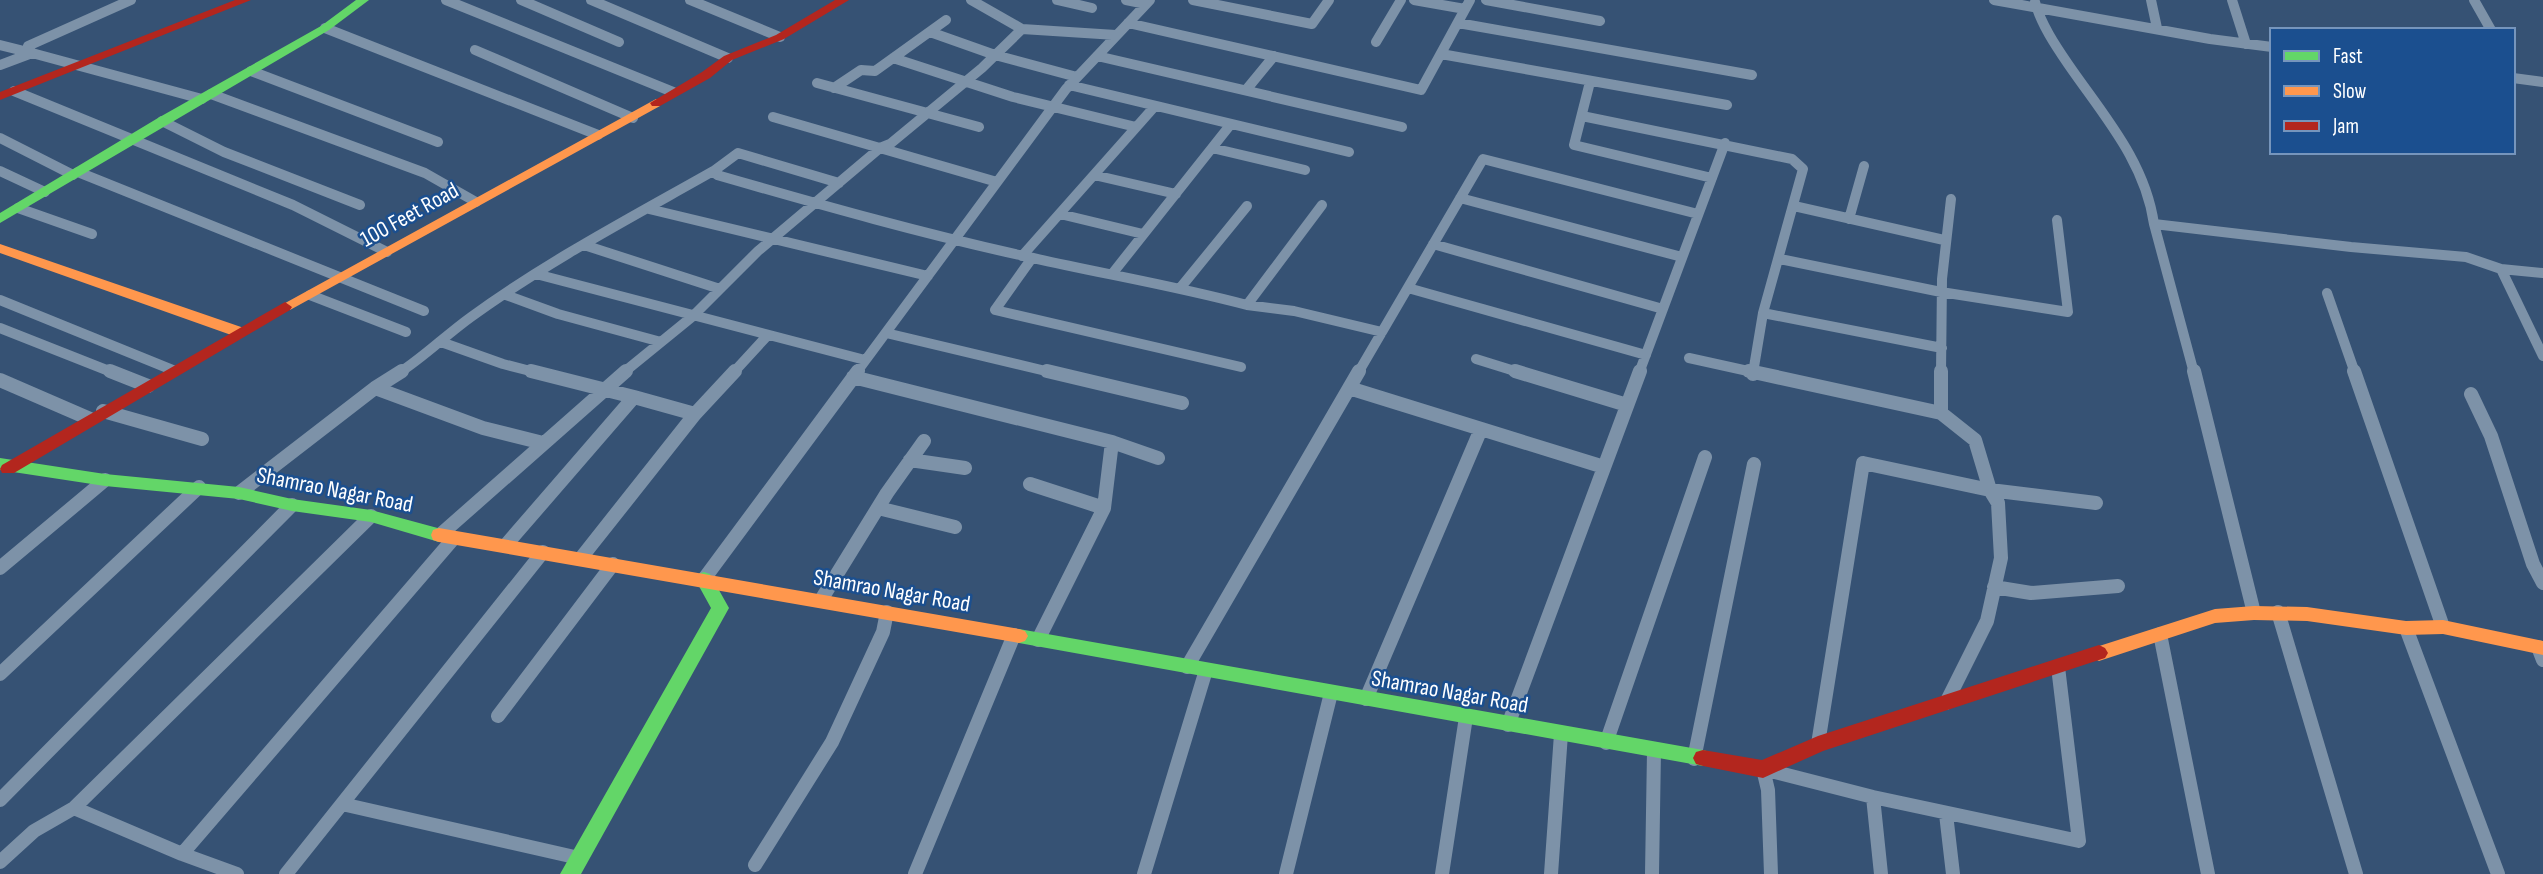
<svg xmlns="http://www.w3.org/2000/svg" width="2543" height="874" viewBox="0 0 2543 874" font-family="'Sofia Sans Condensed',sans-serif">
  <style>
    .lines { fill: none; stroke-linecap: round; stroke-linejoin: round }
    .street-far1 { stroke: #7d92a8; stroke-width: 10 }
    .street { stroke: #7d92a8; stroke-width: 14 }
    .fast { fill: #63d668; fill-rule: evenodd }
    .slow { fill: #ff974d; fill-rule: evenodd }
    .jam { fill: #b3261e; fill-rule: evenodd }
    .labels { text-anchor: middle; stroke-width: 5; stroke-linejoin: round; paint-order: stroke }
    .street-label { font-size: 23px; fill: #fff; stroke: #1b4f8f }
  </style>
  <rect width="100%" height="100%" fill="#365274"/>
  <g class="lines">
    <path class="street-far1" d="M131,0L28,46L32,53L202,99
      M446,0L673,92
      M521,0L619,42
      M591,0L728,58
      M690,0L780,37
      M971,0L1022,29L1116,35
      M1057,0L1092,8
      M1126,0L1146,4
      M1193,0L1312,24L1329,0
      M1414,0L1465,9
      M1486,0L1600,21
      M1994,0L2210,39L2272,47
      M2151,0L2157,28
      M2232,0L2246,44
      M2474,0L2491,30
      M2035,2C2041,24 2055,45 2068,64C2103,115 2145,161 2154,224
      M1128,23L1421,90L1470,0
      M1458,23L1752,75
      M325,28L598,135
      M930,32L995,55L1077,77
      M1376,42L1401,0
      M0,45L32,53
      M475,50L633,118
      M1441,54L1727,105
      M1097,56L1402,127
      M893,58L1013,97L1136,127
      M0,65L32,53
      M251,71L438,142
      M2513,78L2543,82
      M1590,82L1574,145L1712,178
      M817,83L979,127
      M1069,85L1349,152
      M834,88L861,70L875,71L946,20
      M1246,90L1274,56
      M14,91L293,205L387,252
      M211,94L425,173L476,202
      M1582,116L1792,159L1803,169L1763,313L1753,373
      M773,117L997,182
      M162,121L224,152L360,205
      M0,138L73,175
      M1212,148L1305,170
      M0,171L45,192
      M78,172L424,311
      M1094,175L1176,194
      M839,183L738,153L715,170L717,175C821,205 927,235 1033,258C1104,274 1176,286 1247,305L1322,205
      M1460,198L1682,257
      M1794,206L1944,240
      M18,208L92,234
      M649,209L928,276
      M1060,214L1143,234
      M1849,219L1864,166
      M1433,244L1663,309
      M584,245L720,289
      M1022,256L1155,106
      M1032,258L995,310L1241,367
      M1780,259L1941,292L2068,312L2057,220
      M2501,269L2543,356
      M536,274L865,360
      M1112,274L1231,124
      M1181,287L1247,206
      M1408,288L1646,355
      M2327,293L2355,373
      M310,295L406,332
      M506,295L558,314L661,342
      M0,300L175,371
      M1247,305L1294,311L1382,332
      M1763,313L1942,348
      M0,328L114,373
      M886,333L1054,373
      M441,342L503,364L538,373
      M1689,358L1757,373
      M1476,359L1521,373
      M399,373C425,356 446,335 471,317C548,261 632,217 715,170
      M623,373L693,316L758,251L880,148L890,144L982,68L1022,29
      M733,373L767,336
      M856,373L1066,89L1150,0
      M1358,373L1483,159L1698,214
      M1639,373L1725,143
      M1941,373L1942,279L1951,199
      M2194,373L2154,224L2351,247L2466,257L2501,269L2543,273"/>
    <path class="street" d="M110,371L148,386
      M1047,371L1182,403
      M1515,371L1627,405
      M1749,371L1941,413L1975,440L1990,490L1998,503L2001,558L1987,621L1946,703
      M2194,371L2254,613
      M2354,371L2443,627
      M1753,374V371
      M853,377L1112,442L1158,458
      M0,380L90,419
      M375,388L483,428L543,443
      M1349,388L1604,467
      M2471,394L2491,436L2533,564L2543,583
      M634,397L695,414
      M103,411L202,439
      M1941,413V371
      M910,460L965,468
      M1030,484L1104,508L1038,640
      M239,493L375,388L402,371
      M878,508L955,527
      M1104,508L1112,442
      M440,535L626,371
      M505,546L634,397L531,371
      M581,558L695,414L735,371
      M0,568L105,480
      M704,579L858,371
      M1994,587L2031,593L2118,586
      M821,600L887,493L924,441
      M2278,612L2356,874
      M2406,628L2498,874
      M2160,634L2208,874
      M2538,647L2543,660
      M1187,667L1359,371
      M0,674L199,487
      M1366,699L1481,429
      M498,716L613,564
      M1508,725L1640,371
      M1606,743L1705,457
      M1818,744L1863,463L1990,490L2096,503
      M1694,759L1754,464
      M1873,797L1881,874
      M0,800L292,505
      M342,804L579,858
      M74,808L182,854L237,874
      M1946,814L1953,874
      M182,854L454,538
      M0,862L34,831L74,808L371,516
      M755,865L832,742L883,632L887,612
      M286,874L543,552
      M915,874L1014,635
      M1144,874L1206,670
      M1286,874L1331,693
      M1442,874L1466,717
      M1551,874L1561,734
      M1652,874L1654,751
      M1771,874L1768,790L1763,769L1873,797L2079,841L2058,667"/>
    <path class="fast" d="M356,0H369L329,30L0,223V213L158,118L321,26Z
      M0,458L105,474L239,487L292,499L371,510L445,530L447,535L445,540L439,542L371,522L292,511L239,499L105,486L0,470Z
      M704,572L710,574L729,608L581,874H560L711,608L695,579L698,574Z
      M1019,629L1703,750L1710,752L1713,758L1710,764L1703,766L1019,643L1013,641L1010,636L1013,631Z"/>
    <path class="slow" d="M656,99L660,100V106L290,310H280L278,307Z
      M0,244L244,328L246,332L239,337L234,336L0,253Z
      M439,528L1019,629L1025,631L1028,636L1025,641L1019,643L439,542L433,540L431,535L433,530Z
      M2254,606L2307,607L2406,621L2443,620L2543,641V655L2443,634L2406,635L2307,621L2254,620L2215,623L2099,661L2093,658L2090,653L2093,648L2215,609Z"/>
    <path class="jam" d="M235,0H251L0,100V92Z
      M835,0H849L784,39L732,60L710,78L660,106H652L650,103L702,72L724,56L776,35Z
      M285,302L292,307L290,310L14,473H2L0,469L2,465Z
      M2099,645L2105,648L2108,653L2105,658L1823,751L1763,778L1703,766L1696,764L1693,758L1696,752L1703,750L1762,760L1818,736Z"/>
  </g>
  <g class="labels">
    <g class="street-label">
      <text transform="translate(409 214) rotate(-29)" y="8">100 Feet Road</text>
      <text transform="translate(335 489) rotate(11)" y="8">Shamrao Nagar Road</text>
      <text transform="translate(892 590) rotate(10)" y="8">Shamrao Nagar Road</text>
      <text transform="translate(1450 691) rotate(10)" y="8">Shamrao Nagar Road</text>
    </g>
  </g>
  <rect x="2270" y="28" width="245" height="126" fill="#1b4f8f" stroke="#7695bc" stroke-width="2"/>
  <rect x="2284" y="51" width="35" height="10" fill="#63d668" stroke="#7695bc" stroke-width="2"/>
  <text x="2333" y="63" font-size="21" fill="#ffffff">Fast</text>
  <rect x="2284" y="86" width="35" height="10" fill="#ff974d" stroke="#7695bc" stroke-width="2"/>
  <text x="2333" y="98" font-size="21" fill="#ffffff">Slow</text>
  <rect x="2284" y="121" width="35" height="10" fill="#b3261e" stroke="#7695bc" stroke-width="2"/>
  <text x="2333" y="133" font-size="21" fill="#ffffff">Jam</text>
</svg>
